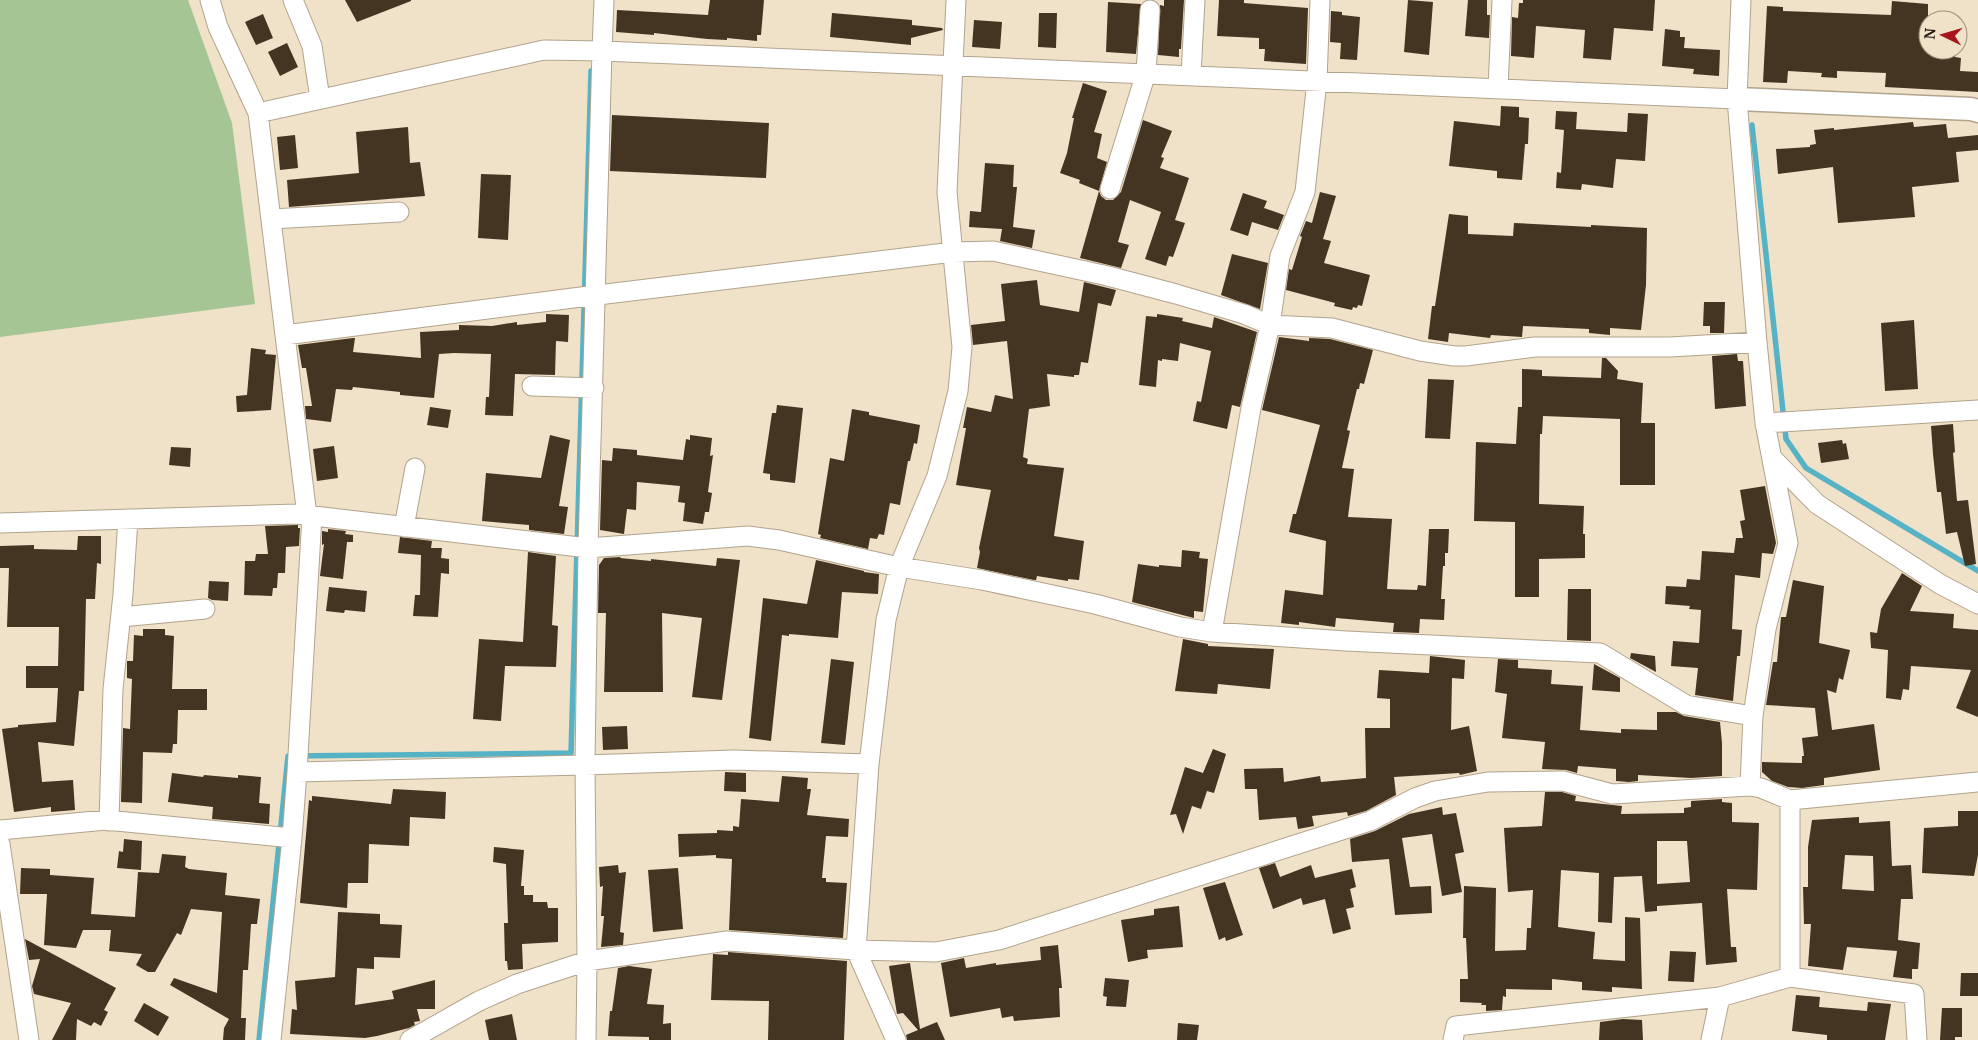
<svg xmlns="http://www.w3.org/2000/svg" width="1978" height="1040" viewBox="0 0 1978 1040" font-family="Merriweather,serif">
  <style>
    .green { fill: #a6c594 }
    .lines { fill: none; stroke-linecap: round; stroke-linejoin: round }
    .stream { stroke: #56b2c5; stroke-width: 5.5 }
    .building { fill: #443523; fill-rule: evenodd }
    .minor-casing { stroke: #b2a38c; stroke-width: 21 }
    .tertiary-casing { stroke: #b2a38c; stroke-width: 25 }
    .minor { stroke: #fff; stroke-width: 19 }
    .tertiary { stroke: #fff; stroke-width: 22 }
  </style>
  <rect width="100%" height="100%" fill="#f0e1c9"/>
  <path class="green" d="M0,0H188L232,123L255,304L0,337Z"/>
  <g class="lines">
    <path class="stream" d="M1752,125L1786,439L1806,468L1978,571
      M259,1040L288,756L571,753L591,71"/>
  </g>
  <path class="building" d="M345,0H411V1L357,22Z
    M710,0H764L761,35H757V41L727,38V40L707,39L654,33V35L616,32L617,10L708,15Z
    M1164,0H1184L1181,49H1179V57L1158,55L1160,5L1164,6Z
    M1219,0H1244V3L1308,8L1306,64L1264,61L1265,49H1259V38L1217,36Z
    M1408,0L1433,2L1429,55L1404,52Z
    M1468,0H1487V15H1490L1489,38L1465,36Z
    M1523,0H1655L1653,31L1614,28L1611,60L1583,58L1585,30L1536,26L1534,58L1511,56L1512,17L1518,18L1519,3H1523Z
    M1892,1L1928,4V50H1956L1955,57L1961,58L1960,71L1978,72V92L1885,87L1886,73L1837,71V78L1821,77L1822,73L1788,71L1787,83L1763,82L1767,6L1783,7V11L1891,15Z
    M1108,2L1141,4L1136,54L1106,52Z
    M1331,11L1342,12V15L1360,17L1357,60L1340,59L1341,43L1330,42Z
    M832,13L912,20V25L942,28L943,30L911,38V45L830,37Z
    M1039,13H1057L1056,48L1038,47Z
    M263,14L273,38L256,45L245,22Z
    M974,20L1002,22L1000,49L972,47Z
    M1665,29L1680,31V37H1685L1684,48L1720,50L1719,76L1693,74L1694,69L1662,66Z
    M287,43L298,67L280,76L268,52Z
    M1083,83L1107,91L1094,132L1102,134L1097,158L1107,162L1099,191L1101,196L1106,200H1113L1121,192L1143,120L1172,131L1161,157L1164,158L1160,168L1189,178L1175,220L1185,223L1173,257L1169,256L1166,266L1145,259L1161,212L1130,200L1118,242L1129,245L1121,268L1080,258L1099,191L1079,183L1080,180L1060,173L1067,153L1074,118H1072Z
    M1501,106L1519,107V117L1529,118L1528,144H1525L1522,180L1497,178V171L1449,166L1454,121L1500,126Z
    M1556,111L1577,112L1576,129L1627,132L1628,113L1648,114L1645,161L1616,159L1613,188L1582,184L1581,190L1556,188L1557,172L1561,173L1564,130L1555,129Z
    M612,115L769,123L766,178L610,171Z
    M1913,122L1914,127L1946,124L1948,138L1978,135V150L1956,152L1959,182L1912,187L1915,217L1838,223L1833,167L1778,174L1776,149L1810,147V145L1816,144L1814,130L1834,128V130Z
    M408,127L410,163L420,162L425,196L289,207L287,180L359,173L356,132Z
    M295,135L298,168L280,170L277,137Z
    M985,163L1014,165L1013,187H1017L1013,227L1035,230L1032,248L1000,241L1002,229L969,227L970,211L981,212Z
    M481,174L511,175L508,240L478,238Z
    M1320,192L1336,196L1323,239L1331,241L1324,263L1370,275L1362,306L1358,305L1357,308L1353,307L1352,310L1334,306L1335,303L1286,290L1289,269L1292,270L1302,237L1300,236L1306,221L1312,223Z
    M1243,193L1267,201L1264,208L1284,215L1278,230L1252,222L1248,236L1230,230Z
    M1449,214L1468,216V234L1513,236L1514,223L1591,227V225L1647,228L1646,285L1641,330L1610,328V335L1589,333V329L1523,326L1522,337L1491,335L1490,338L1449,333L1448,342L1428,339L1432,306H1435Z
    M1232,254L1268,263L1260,309L1221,295Z
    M1037,280L1040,305L1079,312L1084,282L1116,290L1111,306L1098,303L1088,363L1081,362L1079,375H1074V377L1047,374L1050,406L1029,409L1023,457L1028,459L1027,464L1064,468L1054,536L1084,541L1079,580L1068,579V581L1037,576L1036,580H1034L977,568L980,552L979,548L991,490L956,485L966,428H963L967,407L991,412L995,395L1013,399L1007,341L973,345L971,325L1005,321L1001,284Z
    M1704,302H1725L1724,333H1710V326H1703Z
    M546,314L569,315L568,342L556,341L555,375L515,374L513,416L485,415L486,397H489L491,354L454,353L439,354L434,398L400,395V392L353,387L352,390L336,389L331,422L306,419L305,406H312L306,368H302L298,345L353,338H355L353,352L421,358L420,332L459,330V325L492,326L517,322V325L546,322Z
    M1157,314L1183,318L1182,321L1212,328L1214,317L1257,332L1240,407L1232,405L1227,429L1193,421L1197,401L1201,402L1211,351L1180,343L1178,361L1162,359V361L1158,360L1156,387L1139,385L1146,316L1157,317Z
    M1914,320L1918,389L1885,391L1881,323Z
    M1279,337L1309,341V338L1330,339L1373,350L1364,384L1360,383L1359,389H1357L1347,430L1350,431L1342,468L1354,469L1348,517L1392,519L1387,589L1417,590L1418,585L1426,586L1429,529H1449L1448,553H1445V566H1443L1441,599H1445L1444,620L1420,619L1419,633L1393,632L1394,623L1336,618L1335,627L1299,622V625L1281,623L1285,590L1323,595L1326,541L1289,532L1293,514H1296L1320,425L1262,410Z
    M251,348L266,350L265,354L276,355L271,410L237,412L236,396L247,395Z
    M1737,354L1738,361H1743L1746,406L1715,409L1712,356Z
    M1602,358H1606L1618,371L1617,379L1643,383L1641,423H1655V485H1620V419L1543,416L1542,434H1540L1539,504L1584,506L1583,534H1585V558L1539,559V597H1515V522L1474,521L1476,442L1516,444L1518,407H1522V369L1542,370V376L1601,378Z
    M1428,379L1454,380L1450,439L1425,438Z
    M777,405L803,408L795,483L770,480V474L763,473L772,413H776Z
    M430,407L451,410L448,428L427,425Z
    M852,409L869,412V415L920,425L917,444L914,443L910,461H908L900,505L890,503L884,535L879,534L877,539L870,538L868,549L820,538L821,535L818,534L830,458L844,461Z
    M1953,424L1955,452L1953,453L1957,501L1968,500L1976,564L1965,566L1957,532L1946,534L1941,492H1937L1933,454L1931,426Z
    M550,435L570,440L559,506L568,507L564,534L529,530V525L482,521L486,473L541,478Z
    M690,435L712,438L710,456L713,455L708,492L712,493L709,512H705L703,524L683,521L685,503L678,502L680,486L637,482L636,510L627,509L624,534L600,530L602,460L612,461L613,448L637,450V455L683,460L686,439L690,440Z
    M1842,440L1843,444L1846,443L1849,459L1821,463L1818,443Z
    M334,446L338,478L317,481L313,449Z
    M171,447L191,448L190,467L169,465Z
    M1765,486L1776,543L1773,554L1762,553L1760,578L1735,575L1732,629L1742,630L1740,656H1737L1733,701L1695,695L1698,668L1671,666L1673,641L1699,643L1701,610L1689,609L1690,606L1665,604L1666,586L1686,587L1687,579L1700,580L1702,551L1734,553L1736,538H1743L1740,521L1745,520L1740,490Z
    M298,525V528H300L299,546L286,547L285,573H278L277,588H273L272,596L244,595L245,561H255L256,554H268L265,526Z
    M328,529L346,531L345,534L353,535V542H347L343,579L320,576L324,544L322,545V531L328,532Z
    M78,536H101V564L97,563L95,599H86L84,691H79L74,746L38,742L42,782L73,780L75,810L51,812V807L14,812L2,729L18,727V725L56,722L58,688H26V666H58L59,627H7L9,568H0V546L34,545V549L77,550Z
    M400,537L432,541L431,548H442L441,558L449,559V574L441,573L438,617L413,616L415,595H420L421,555L398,553Z
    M1182,550L1200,552L1199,558L1208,559L1203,612L1194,611V618L1132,602L1138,564L1159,567V565L1181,567Z
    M528,552L556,556L552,625L558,626L556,667L505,666L501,721L473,719L479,639L523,642Z
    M621,557L620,558L651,561V559L716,566L717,558L740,560L722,700L692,697L702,618L662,613L663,692H604L606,613H598L599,565L604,558Z
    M816,560L864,571V572L879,574L878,594L842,592L838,638L789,634V636L782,635L771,741L749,738L763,598L807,604Z
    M1902,573L1922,586L1910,611L1954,614L1953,628L1978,630V717L1956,708L1971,670L1911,666L1909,690L1903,689L1901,700L1886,698L1888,650L1871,648L1870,632L1877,633L1881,609Z
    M1793,580L1824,586L1819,643L1850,650L1843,680L1839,678L1836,693L1827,690L1832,730L1874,724L1880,770L1824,778V785L1802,788L1788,787L1772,781L1762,772V762L1802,763V756H1804L1802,738L1818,736L1815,708L1766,705L1773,662H1777L1781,617H1786Z
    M209,581L229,582L228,601L212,600L208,598Z
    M329,587L367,591L365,612L345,610L344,613L326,611Z
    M1568,589H1591V641L1567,640Z
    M143,629H165V635L174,636L172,689H207V710H178L177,744H173L172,753L143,752L142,803L121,802L123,728L130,729L132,679L127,678V661H133L134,635L143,636Z
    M1183,639L1208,644V646L1274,649L1270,689L1218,684L1217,694L1175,691Z
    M1631,653L1655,656L1656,672L1630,658Z
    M1430,656L1465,660L1464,679L1452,678L1451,730L1469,726L1477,771L1460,775L1459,773L1394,777L1396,795L1366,811L1348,816L1347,812L1312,816L1314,826L1298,829L1296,817L1259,820L1257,789H1245L1244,769L1283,768L1284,782L1320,776L1321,782L1366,778L1365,728H1390V699L1377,698L1379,670L1429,673Z
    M831,659L854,662L845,745L821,743Z
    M1498,659L1518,660V668L1552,670L1551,684L1583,686L1580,730L1621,733V729L1657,730V712H1676L1684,716L1720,722L1722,743V776L1691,778L1638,775V781L1629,782L1616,781V769L1578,766L1577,773L1566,770L1542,769L1545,742L1502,738L1507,694L1495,692Z
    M1594,664L1620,678V692L1592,690Z
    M627,726L628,749L603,750L602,727Z
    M1213,749L1226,754L1214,793L1207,791L1201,809L1192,806L1183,834L1176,814L1170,815L1185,767L1203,773Z
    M725,772L746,773V792L724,791Z
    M172,773L203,777L204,775L238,778V775L261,777L259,803L270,804L269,824L212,819L213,807L168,802Z
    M782,776L808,778L807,789H811L807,815L849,819L848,837L826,836L822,878H826V882L847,883L843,938L729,930L732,859L716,858V855L679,857L678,834L717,833V830L733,831V826L739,827L741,799L779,802Z
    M393,789L446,792L445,819L410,817L409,846L369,844L368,883H348L347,908L300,903L309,800L312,801V796L391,804Z
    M1545,792H1562L1576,796L1575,801L1622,806L1621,814L1684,813V808L1691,807V801L1722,799V802L1732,803V822L1759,823L1757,890L1727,889L1731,947H1736L1737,962L1706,965L1702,903L1657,906V911L1645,912L1642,876L1614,877L1612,923L1598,922L1599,873L1561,870L1558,927L1595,932L1593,959L1625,961V917L1640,918L1642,989L1612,987V992L1582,990V982L1552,979V990L1506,989V997L1503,996L1502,1010L1486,1011V1005H1481L1482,1003L1460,1002V979H1468L1466,938H1463L1464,886L1496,888L1495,951L1526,950L1527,928H1531L1533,890L1508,892L1504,828L1542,826ZM1657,841H1687L1690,882L1657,884Z
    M1442,807L1443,815L1456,813L1464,852L1455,854L1462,892L1442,896L1432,834L1402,838L1410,887L1431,886L1432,913L1395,915L1389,859L1352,862L1350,839L1375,831L1409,814Z
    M1958,811H1978V855L1974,876L1922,873L1924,828L1958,826Z
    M1859,817V823L1890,821L1892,866L1911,865L1913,899H1901L1898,940L1920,943L1918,969H1912V979L1893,977L1897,951L1847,947L1843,970L1808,966L1811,924H1804L1803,887H1808V847L1812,820ZM1845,855L1873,856L1874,891L1842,889Z
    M124,839L142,841L141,870L117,868L119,851L123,852Z
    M494,847L524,850L521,886H524V895H533V902H547L548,908H558V942L522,944L523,969L508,970L507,961H505L504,923H508L506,864L493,862Z
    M162,854L186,856L185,867L189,869L227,873L225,895L260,899L257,924H251L248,970H243L241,1018H246L245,1040H223L224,1028L229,1019L170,985L174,978L217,993L222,912L191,909L181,935L177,933L155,972H148L136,965L142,954L109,951L111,930H83L76,948L44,945L47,894H20L21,868L50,869V875L94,878L91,914L135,917L138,872L159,873Z
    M1275,863L1280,877L1311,865L1315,878L1352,869L1356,887L1350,889L1354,907L1346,909L1351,929L1333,934L1325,899L1303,905L1301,898L1273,909L1259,868Z
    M618,865L619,873L626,872L620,932L624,933L623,945L601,947L604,916H601L603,886L600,887L599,867Z
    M678,868L683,929L653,932L648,870Z
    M1225,882L1243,935L1226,941L1225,937L1219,940L1203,888Z
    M1179,906L1183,947L1147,950L1148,958L1128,962L1121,920L1154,915V909Z
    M338,912L380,914V924L402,925L400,958L374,957V969L357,968L355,1005L394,999L392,991L435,980V1009H417L420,1021L414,1022L415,1025L409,1028L377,1036L365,1038L290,1034L292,1009L297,1010L295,981L335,977Z
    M25,939L116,988L104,1010L108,1012L101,1026L94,1022L91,1026L77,1019L76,1040H52L71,1003L34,994L32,986L40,959L29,960Z
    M1058,945L1062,988H1059L1060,1017L1014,1021L1013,1016L1002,1018L1000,1008L950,1017L941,963L964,958L966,968L996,963V965L1041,960L1040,947Z
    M1670,951L1696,952L1694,982L1668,981Z
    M728,952L847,961L844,1040H768L769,1001L711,1000L713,954L728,955Z
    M910,963L920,1029L937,1022L945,1040H907L906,1035L918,1030L903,1013L897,1014L889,966Z
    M629,966L652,969L647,1004L664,1005L663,1024L671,1023V1040H649V1037L608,1036L610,1011H612L618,968Z
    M1961,973H1978V996H1960Z
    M1105,978L1129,980L1126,1007L1106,1006L1107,997L1103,996Z
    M1796,995L1820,997L1819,1007L1867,1011L1868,1002L1891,1004L1885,1040H1827V1035L1792,1031Z
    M144,1003L169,1017L158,1036L134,1021Z
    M1942,1008H1962V1037H1955V1040H1940Z
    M512,1014L517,1040H489L485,1020Z
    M1623,1019L1642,1020L1643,1040H1599L1600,1022Z
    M1178,1023L1199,1025L1197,1040H1177Z"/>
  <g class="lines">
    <g class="minor-casing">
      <path id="minor" d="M210,0L218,27L258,113L307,516
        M293,0L312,46L320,99
        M1191,75L1195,0
        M1498,88L1502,0
        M1737,99L1757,342L1765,423L1788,543L1766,629L1753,716L1750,786
        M258,113L544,50L602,51L604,0
        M1110,189L1146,73L1150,10
        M271,219L399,212
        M285,335L573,298L953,252L993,251L1108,276L1176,294L1244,314L1270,325L1332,328L1420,351L1454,356H1466L1535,347H1670L1757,342
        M532,386L594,388
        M1765,423L1978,410
        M1773,459L1817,504L1940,584L1978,604
        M0,523L297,514L588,548L748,536L779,540L899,567L982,580L1095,604L1180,627L1212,632L1346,641L1600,653L1686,705L1753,716
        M404,527L415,468
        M121,617L205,609
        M1212,632L1251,408L1270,325L1280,256L1305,192L1317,81L1320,0
        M297,772L312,516
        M109,821L113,689L123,594L128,519
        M0,830L106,820L292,838
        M0,844L29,1040
        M1790,977L1914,994L1917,1040
        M271,1040L292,838L297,772L585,765L588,548L602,51L1737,99L1741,0
        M410,1040L479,1001L517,984L587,961L727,941L856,950L936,952L999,940L1370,821L1415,798L1435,791L1488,782L1563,781L1612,794L1750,786L1761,788L1790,800L1978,782
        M586,1040L587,961L585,765L734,760L869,764
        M896,1040L856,950L869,764L886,620L899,567L937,476L958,391L962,347L947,192L956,0
        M1453,1040L1456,1026L1720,997
        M1711,1040L1720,997L1790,977V800"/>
    </g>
    <g class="tertiary-casing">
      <path id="tertiary" d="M1737,99L1971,109L1978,111"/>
    </g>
    <use href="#minor" class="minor"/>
    <use href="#tertiary" class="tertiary"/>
  </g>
  <g transform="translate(1943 35) rotate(275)"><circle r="24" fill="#f0e1c9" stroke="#9c917f"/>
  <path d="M0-4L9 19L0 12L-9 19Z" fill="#a9151c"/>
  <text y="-8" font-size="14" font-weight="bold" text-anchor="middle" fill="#1f1911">N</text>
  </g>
</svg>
